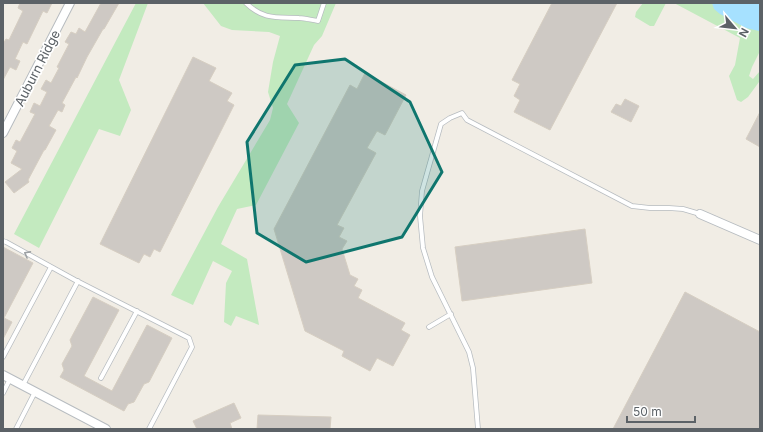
<svg xmlns="http://www.w3.org/2000/svg" width="763" height="432" viewBox="0 0 763 432" font-family="Inter,sans-serif">
  <style>
    .green { fill: #c3eabf }
    .water { fill: #a6e1ff }
    .building { fill: #cec9c4; stroke: #d6cec2 }
    .lines { fill: none; stroke-linecap: round; stroke-linejoin: round }
    .lane-casing { stroke: #b7bcc0; stroke-width: 5.5 }
    .street-casing { stroke: #b7bcc0; stroke-width: 10 }
    .lane { stroke: #fff; stroke-width: 4 }
    .street { stroke: #fff; stroke-width: 8 }
    .oneway { stroke: #9da1a4 }
    .marked { fill: #0f766e; fill-opacity: 0.2; stroke: #0f766e; stroke-width: 3; stroke-linejoin: round }
    .labels { text-anchor: middle; stroke-width: 3.5; stroke-linejoin: round; paint-order: stroke }
    .street-label { font-size: 13px; fill: #5c6267; stroke: #fff }
  </style>
  <rect width="100%" height="100%" fill="#f1ede5"/>
  <path class="green" d="M136,3H148L119,80L131,110L120,136L99,129L39,248L14,234Z
    M203,3H336L322,36L314,45L287,104L299,123L256,205L237,209L221,244L247,259L259,325L236,316L231,326L224,322L226,283L232,271L213,261L193,305L171,295L218,207L270,120L273,108L268,92L273,62L280,36L269,32L232,30L221,26Z
    M643,3H666L654,26H650L635,17L636,12Z
    M674,3H760V51L752,67L749,76L753,79L760,71L759,82L748,97L741,102L737,100L729,76L735,65L740,38Z"/>
  <path class="water" d="M712,3H760L759,10L760,12V31H759L746,28L720,14L714,9Z"/>
  <path class="building" d="M20,3H52L47,13L43,11L27,44L23,42L15,59L20,61L16,70L10,67L3,80V44L6,39L9,40L23,11L18,8Z
    M101,3H119L104,29H103L87,57L77,78L76,77L62,103L65,105L62,112L58,110L49,126L56,130L45,150H44L28,180L29,182L14,193L5,182L22,169L11,163L17,151L12,148L16,140L20,142L35,114L30,112L34,103L40,106L47,92L41,89L46,80L51,83L59,68L57,67L69,44L65,42L71,32L76,34L79,28L85,32Z
    M552,3H617L550,130L514,112L520,100L514,96L520,84L512,80Z
    M193,57L216,68L209,81L232,93L227,101L234,105L160,252L154,249L150,257L144,254L139,263L100,244Z
    M365,73L406,95L385,135L377,131L367,148L376,153L337,225L344,228L339,237L347,241L342,249L350,275L358,279L354,286L362,290L358,298L405,323L401,330L410,335L393,366L377,358L370,371L342,356L344,351L305,331L274,229L350,85L357,89Z
    M625,99L639,106L631,122L611,112L616,104L621,106Z
    M760,112V147L746,139Z
    M585,229L592,283L462,301L455,247Z
    M3,247L33,263L4,318L12,322L3,339Z
    M685,292L760,332V429H613Z
    M93,297L119,310L84,376L112,391L147,325L172,338L149,382L144,384L134,402L128,404L124,411L60,377L64,370L62,364L72,346L70,340Z
    M234,403L241,418L230,423L232,429H197L193,421Z
    M258,415L331,417L330,429H257Z"/>
  <g class="lines">
    <g class="lane-casing">
      <path id="lane" d="M246,3C263,20 277,17 299,18C305,18 311,20 318,21L324,3
        M3,241L6,242L75,280L189,338L192,347L149,429
        M429,327L451,314
        M3,357L51,267
        M101,378L137,311
        M23,385L78,281
        M3,393L10,379
        M16,429L35,392
        M478,429L473,368L469,352L432,277L423,248L420,216L422,191L441,124L450,118L462,113L467,120L632,206L650,208H669L683,209L700,214"/>
    </g>
    <g class="street-casing">
      <path id="street" d="M3,133L70,3
        M700,214L760,240
        M3,375L106,429"/>
    </g>
    <use href="#lane" class="lane"/>
    <use href="#street" class="street"/>
  </g>
  <defs><path id="oneway-chevron" d="M-2-3.5L2.5 0L-2 3.5" fill="none" stroke-width="1.6" stroke-linecap="round" stroke-linejoin="round"/></defs>
  <use class="oneway" href="#oneway-chevron" transform="translate(27 254) rotate(-151)"/>
  <path class="marked" d="M345,59L410,102L442,172L402,237L306,262L257,233L247,142L295,65Z"/>
  <g class="labels">
    <g class="street-label">
      <text transform="translate(37 68) rotate(-63)" y="5">Auburn Ridge</text>
    </g>
  </g>
  <rect width="763" height="432" fill="none" stroke="#5c6267" stroke-width="8"/>
  <g transform="translate(735 28) rotate(118)" stroke="#ffffff" stroke-width="3" paint-order="stroke">
  <path d="M0-3L7 15L0 10L-7 15Z" fill="#5c6267"/>
  <text y="-6" font-size="11" font-weight="bold" text-anchor="middle" fill="#5c6267">N</text>
  </g>
  <path d="M627 416v6h68v-6" fill="none" stroke="#5c6267" stroke-width="2"/>
  <text x="633" y="416" font-size="12" fill="#5c6267" stroke="#ffffff" stroke-width="3" paint-order="stroke">50 m</text>
</svg>
